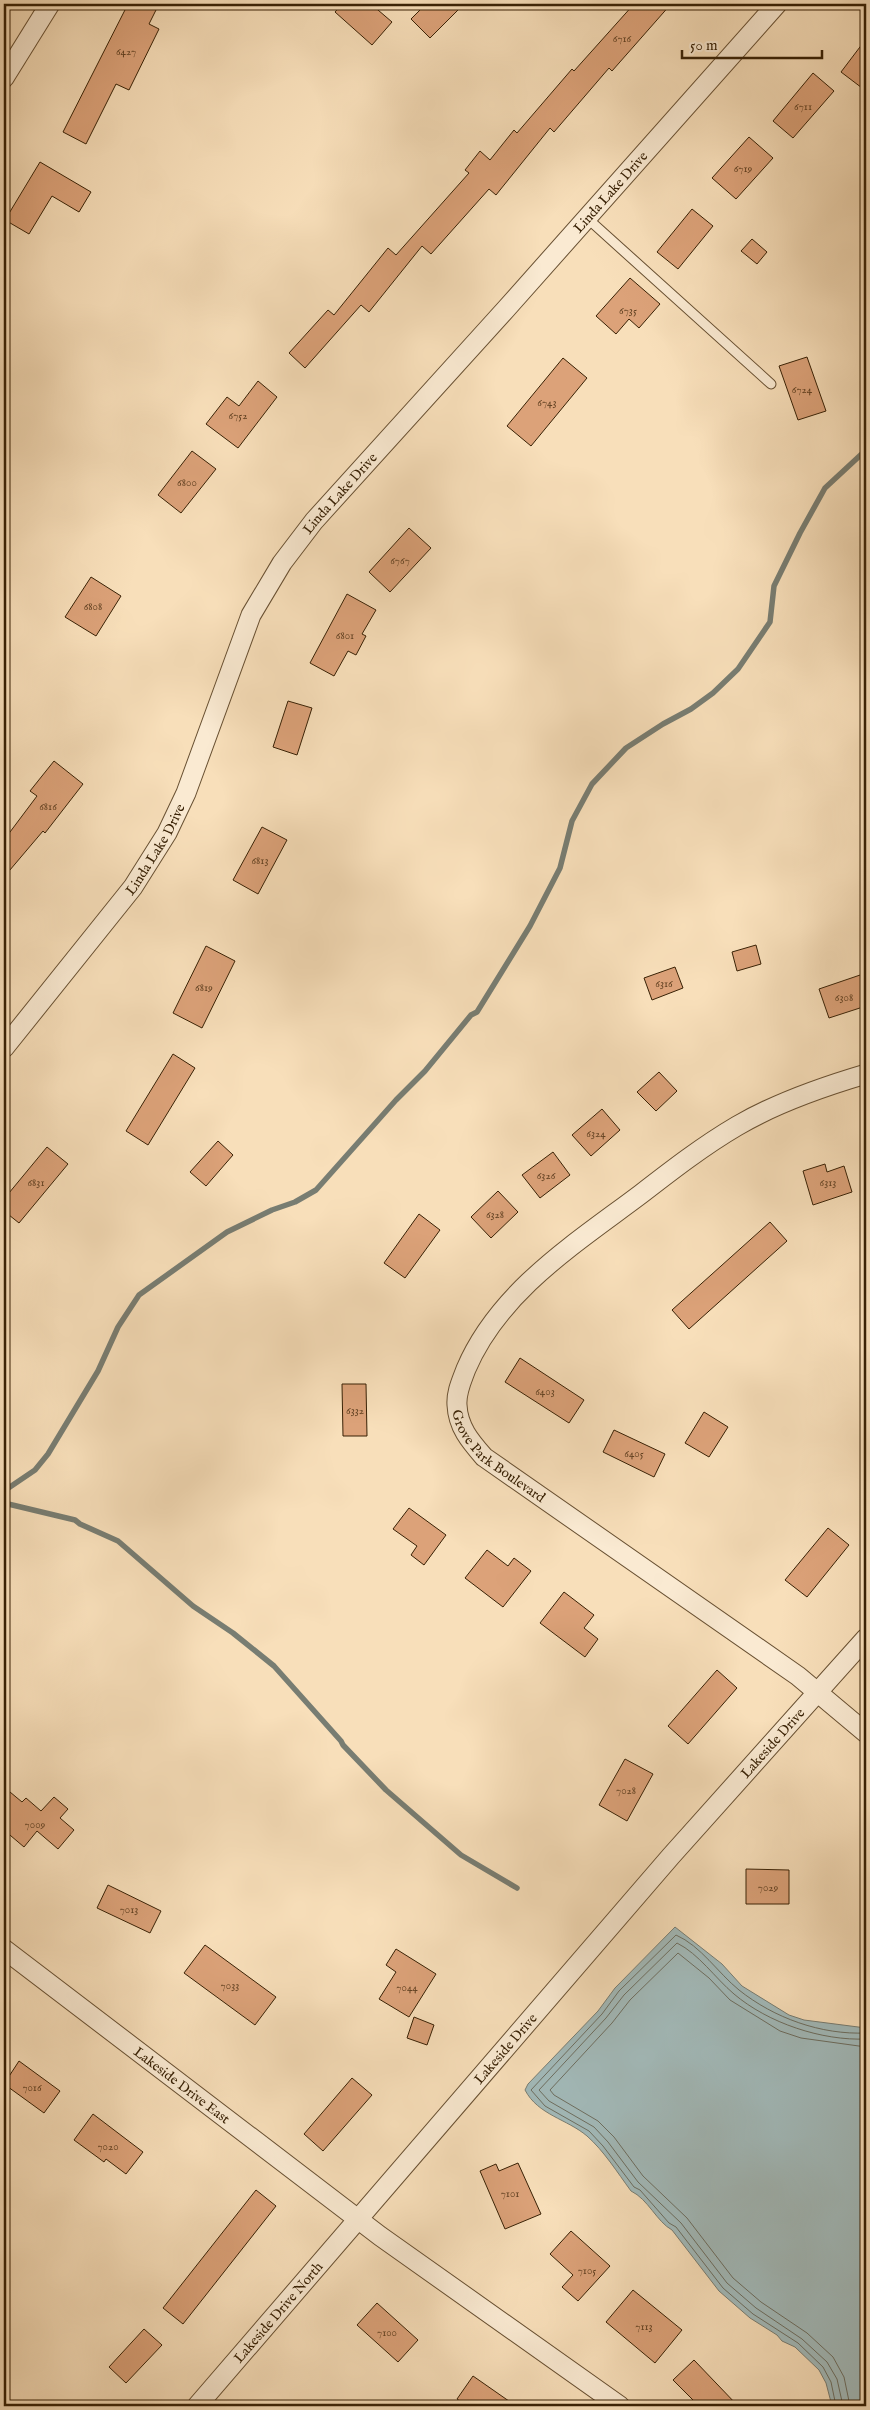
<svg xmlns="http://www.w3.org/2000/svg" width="870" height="2410" viewBox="0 0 870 2410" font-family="'IM FELL English',serif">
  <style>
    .water { fill: #a2baba; stroke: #787d72 }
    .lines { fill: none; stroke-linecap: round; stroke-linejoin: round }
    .shore { stroke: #6d6e60; stroke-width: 1 }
    .stream { stroke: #787d72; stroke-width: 5.5 }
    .building { fill: #dca279; stroke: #382105 }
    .lane-casing { stroke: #685032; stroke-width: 11 }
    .street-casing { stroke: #685032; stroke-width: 21 }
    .lane { stroke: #faead2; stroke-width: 9 }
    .street { stroke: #faead2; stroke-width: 19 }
    .labels { text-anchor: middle; stroke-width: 5; stroke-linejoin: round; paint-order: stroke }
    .number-label { font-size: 11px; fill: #614122 }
    .street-label { font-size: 14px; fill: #382105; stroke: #faead2 }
  </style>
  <rect width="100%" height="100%" fill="#f8dfba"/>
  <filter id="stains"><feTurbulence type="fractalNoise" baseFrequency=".004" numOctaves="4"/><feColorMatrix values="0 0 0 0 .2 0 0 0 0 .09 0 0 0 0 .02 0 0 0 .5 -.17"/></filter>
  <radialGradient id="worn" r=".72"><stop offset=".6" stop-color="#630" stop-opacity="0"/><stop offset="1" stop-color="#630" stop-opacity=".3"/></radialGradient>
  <path class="water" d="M675,1927L722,1964L742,1986L789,2015L804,2020L866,2028V2406H832L826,2383L819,2370L795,2347L782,2341L777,2335L750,2318L719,2291L672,2230C657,2222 648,2199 631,2191C617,2172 604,2151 587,2136C567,2119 538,2115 525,2090L528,2084L598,2011L615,1988Z"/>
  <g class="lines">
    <path class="shore" d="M836,2406L831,2382L823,2367L798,2343L753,2314L723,2288L676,2227L669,2223L640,2190L634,2187L603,2146L589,2131L545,2106L531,2090L602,2014L619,1991L676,1935C701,1946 718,1973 739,1990C774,2018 821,2035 866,2033
      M843,2406L837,2379L827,2362L802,2339L756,2308L727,2283L681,2223L638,2182L608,2142L594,2127L549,2101L539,2090L606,2018L624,1995L677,1943C699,1954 715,1978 734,1994C768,2023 822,2041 866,2039
      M850,2406L844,2377L833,2357L807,2333L761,2302L733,2278L687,2218L643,2176L614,2137L598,2121L554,2095L550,2090L612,2023L630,2000L678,1953L709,1978L730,2000L780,2031L801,2038L866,2047"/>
    <path class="stream" d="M4,1491L35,1470L48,1454L98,1371L118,1327L139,1295L227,1232L272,1210L295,1202L316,1190L396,1100L425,1071L471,1015L477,1012L530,926L560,868L572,821L592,784L626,748L663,724L691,709L713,693L738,669L770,622L774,586L800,533L825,488L866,450
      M4,1503L75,1520L80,1524L118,1541L193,1606L233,1633L274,1666L341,1741L343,1745L386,1790L461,1855L517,1888"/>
  </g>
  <path class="building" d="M128,4H159L149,24L159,29L129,90L116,84L86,144L63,132Z
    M342,4H371L392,22L372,45L335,12Z
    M426,4H464L430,38L411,19Z
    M634,4H671L612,71L609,68L554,132L550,128L496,195L489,189L431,254L422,246L369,312L361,305L305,368L289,353L328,310L334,315L388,248L396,255L469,173L465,170L480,151L490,160L514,130L517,133L572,69L574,71Z
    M866,39V91L841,72Z
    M813,73L834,91L793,138L773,121Z
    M749,137L773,158L736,199L712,178Z
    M40,162L91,192L79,212L52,196L29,234L5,220Z
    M692,209L713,226L678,269L657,252Z
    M752,239L767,252L757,264L741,251Z
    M630,278L660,304L639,328L629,319L616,334L596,316Z
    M807,357L826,411L798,420L779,366Z
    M563,358L587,378L531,446L507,426Z
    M258,381L277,397L238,448L206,424L227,397L239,406Z
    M192,451L216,469L181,513L158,495Z
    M409,528L431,548L390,592L369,572Z
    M91,577L121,596L96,636L65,617Z
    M347,594L376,610L362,634L366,636L356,655L348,651L334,676L310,663Z
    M288,701L312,708L297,755L273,747Z
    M54,761L83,784L45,833L43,831L4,877V840L37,796L30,791Z
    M262,827L287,840L258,894L233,880Z
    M756,945L761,964L737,971L732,952Z
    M206,946L235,961L202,1028L173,1013Z
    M675,967L683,988L652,1000L644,978Z
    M866,973V1006L829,1018L819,989Z
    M173,1054L195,1068L148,1145L126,1131Z
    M659,1072L677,1091L656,1111L637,1092Z
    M602,1109L620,1130L591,1156L572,1135Z
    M218,1141L233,1155L206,1186L190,1172Z
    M47,1147L68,1164L19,1223L4,1211V1199Z
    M553,1152L570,1175L540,1198L522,1175Z
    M825,1164L827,1172L844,1166L852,1192L813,1205L803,1171Z
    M498,1191L518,1212L491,1238L471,1217Z
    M419,1214L440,1230L405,1278L384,1263Z
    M770,1222L787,1241L689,1329L672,1310Z
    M520,1358L584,1400L569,1423L505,1382Z
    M342,1384H366L367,1436H343Z
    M704,1412L728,1427L709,1457L685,1443Z
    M614,1430L665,1454L654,1477L603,1452Z
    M409,1508L446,1535L424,1565L411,1555L417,1546L393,1529Z
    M828,1528L849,1545L807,1597L785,1580Z
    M487,1550L508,1566L514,1558L531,1571L503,1607L465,1578Z
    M564,1592L594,1615L584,1628L598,1639L585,1657L540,1623Z
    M717,1670L737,1688L688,1744L668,1726Z
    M625,1759L653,1774L627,1821L599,1805Z
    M4,1787L22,1802L26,1798L41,1811L54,1797L68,1809L60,1818L74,1830L58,1849L37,1831L24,1847L4,1830Z
    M746,1869L789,1870V1904H746Z
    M108,1885L161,1911L150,1933L97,1908Z
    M205,1945L276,1997L255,2025L184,1973Z
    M396,1949L436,1974L409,2017L379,1999L396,1972L386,1965Z
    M414,2017L434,2025L427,2045L407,2038Z
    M19,2061L60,2091L44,2113L4,2084Z
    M352,2078L372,2095L323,2151L304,2134Z
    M93,2114L143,2152L126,2174L106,2159L104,2162L74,2140Z
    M518,2163L541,2214L505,2229L480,2171L496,2164L499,2171Z
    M256,2190L276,2206L183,2324L163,2308Z
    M571,2231L610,2266L578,2301L562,2287L573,2275L550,2254Z
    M633,2290L682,2330L655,2363L606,2322Z
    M377,2303L418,2340L398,2362L357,2325Z
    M144,2329L162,2345L126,2383L109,2367Z
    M694,2360L738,2406H699L673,2380Z
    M473,2376L516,2406H467L457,2399Z"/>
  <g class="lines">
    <g class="lane-casing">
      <path id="lane" d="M587,218L771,384"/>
    </g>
    <g class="street-casing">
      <g id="street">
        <path d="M4,78L50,4"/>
        <path id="s1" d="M4,1048L133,887L167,833L186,793L251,615L282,563L314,521L506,309L777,4"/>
        <path id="s2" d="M866,1074C822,1087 776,1103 737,1126C703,1146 672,1170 641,1194C576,1243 499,1291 466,1369C462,1380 456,1392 457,1405C458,1427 470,1441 484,1457L798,1676L866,1733"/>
        <path id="s3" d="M4,1949L380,2236L620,2406"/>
        <path id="s4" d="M197,2406L671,1856L866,1638"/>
      </g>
    </g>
    <use href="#lane" class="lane"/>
    <use href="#street" class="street"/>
  </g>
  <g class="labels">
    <g class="number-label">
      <text x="622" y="42">6716</text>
      <text x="126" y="55">6427</text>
      <text x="803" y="110">6711</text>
      <text x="743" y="172">6719</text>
      <text x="628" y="314">6735</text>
      <text x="802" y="393">6724</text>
      <text x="547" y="406">6743</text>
      <text x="238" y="419">6752</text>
      <text x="187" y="486">6800</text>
      <text x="400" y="564">6767</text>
      <text x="93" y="610">6808</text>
      <text x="345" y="639">6801</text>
      <text x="48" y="810">6816</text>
      <text x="260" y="864">6813</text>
      <text x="664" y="987">6316</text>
      <text x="204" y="991">6819</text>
      <text x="844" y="1001">6308</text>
      <text x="596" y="1137">6324</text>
      <text x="546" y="1179">6326</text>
      <text x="36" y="1186">6831</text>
      <text x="828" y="1186">6313</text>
      <text x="495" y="1218">6328</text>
      <text x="545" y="1395">6403</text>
      <text x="355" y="1414">6332</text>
      <text x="634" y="1457">6405</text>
      <text x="626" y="1794">7028</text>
      <text x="35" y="1828">7009</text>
      <text x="768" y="1891">7029</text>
      <text x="129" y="1913">7013</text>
      <text x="230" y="1989">7033</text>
      <text x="407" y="1991">7044</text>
      <text x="32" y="2091">7016</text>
      <text x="108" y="2150">7020</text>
      <text x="510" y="2197">7101</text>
      <text x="587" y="2274">7105</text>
      <text x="644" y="2330">7113</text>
      <text x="387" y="2336">7100</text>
    </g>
    <g class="street-label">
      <text dy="5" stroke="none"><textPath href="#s1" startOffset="1060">Linda Lake Drive</textPath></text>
      <text dy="5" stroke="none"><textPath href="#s1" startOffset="655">Linda Lake Drive</textPath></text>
      <text dy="5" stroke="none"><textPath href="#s1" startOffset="250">Linda Lake Drive</textPath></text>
      <text dy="5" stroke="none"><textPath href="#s2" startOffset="614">Grove Park Boulevard</textPath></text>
      <text dy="5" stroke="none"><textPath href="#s4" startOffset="878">Lakeside Drive</textPath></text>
      <text dy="5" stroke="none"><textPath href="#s4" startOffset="472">Lakeside Drive</textPath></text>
      <text dy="5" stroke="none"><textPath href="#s3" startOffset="224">Lakeside Drive East</textPath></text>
      <text dy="5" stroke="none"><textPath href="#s4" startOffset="124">Lakeside Drive North</textPath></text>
    </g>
  </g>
  <rect width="870" height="2410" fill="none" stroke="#f8dfba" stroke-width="20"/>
  <rect x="5" y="5" width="860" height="2400" fill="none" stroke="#382105" stroke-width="2.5"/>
  <rect x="10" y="10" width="850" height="2390" fill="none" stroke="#382105"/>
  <path d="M682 50v8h140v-8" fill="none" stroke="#382105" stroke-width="2.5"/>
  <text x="690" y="50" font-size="15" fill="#382105" stroke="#faead2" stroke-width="4" paint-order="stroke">50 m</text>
  <rect width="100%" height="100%" filter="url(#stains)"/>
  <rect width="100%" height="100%" fill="url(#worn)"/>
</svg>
